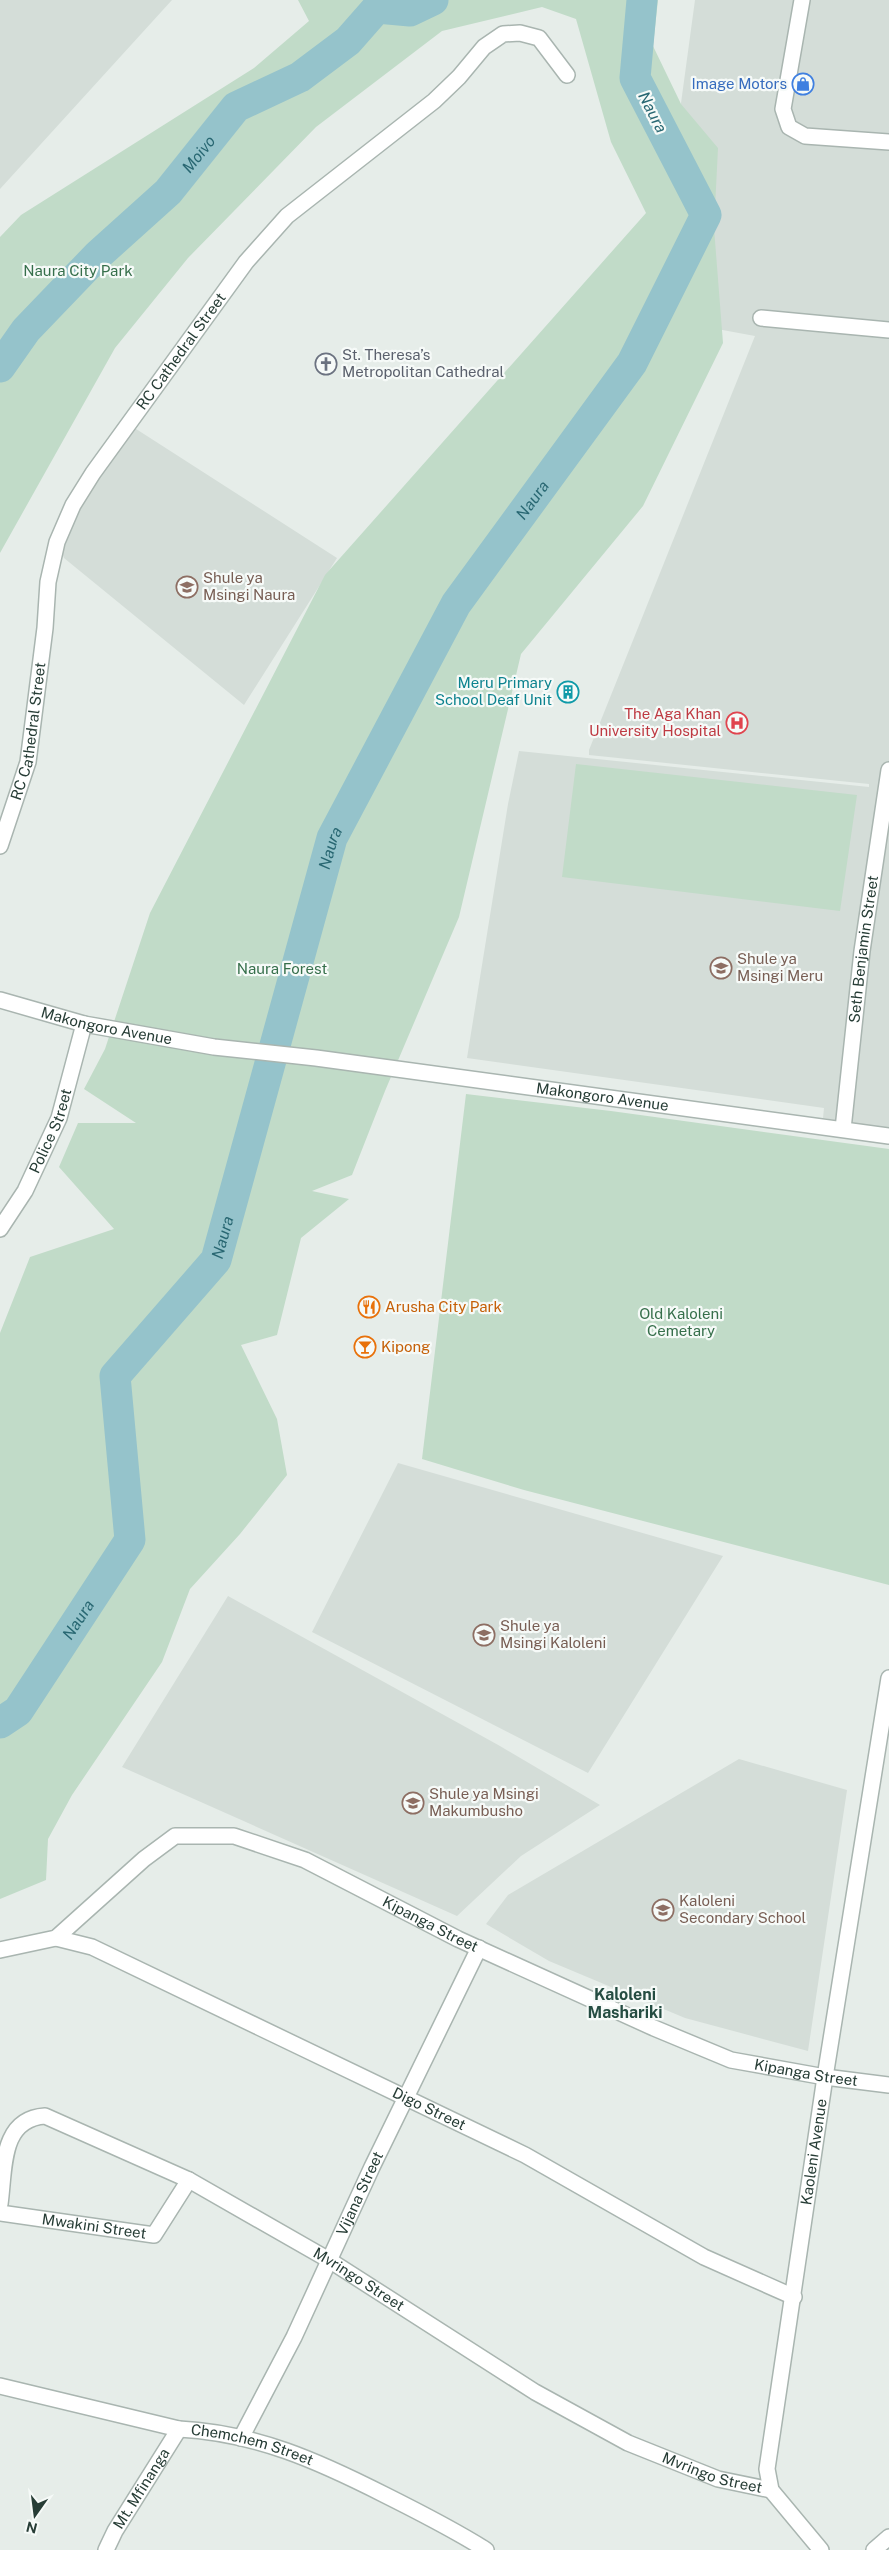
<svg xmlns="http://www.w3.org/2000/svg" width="889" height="2550" viewBox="0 0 889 2550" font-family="'Public Sans',sans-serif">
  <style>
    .built { fill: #d4ddd8 }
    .green { fill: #c1dbc8 }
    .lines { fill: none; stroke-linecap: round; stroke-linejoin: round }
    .river { stroke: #95c3cb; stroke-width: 31 }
    .street-casing { stroke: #a9b5b0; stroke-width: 18 }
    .street { stroke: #fff; stroke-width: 15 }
    .labels { text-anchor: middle; stroke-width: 4.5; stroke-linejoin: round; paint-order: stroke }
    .shop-label { font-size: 15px; fill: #366cbe; stroke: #f6faf8; text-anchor: end }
    .park-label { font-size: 15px; fill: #366f4b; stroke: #f6faf8 }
    .street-label { font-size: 15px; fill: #273d36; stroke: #f6faf8 }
    .worship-label { font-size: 15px; fill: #5b616d; stroke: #f6faf8; text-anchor: start }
    .education-label { font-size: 15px; fill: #785e54; stroke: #f6faf8; text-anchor: start }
    .culture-label { font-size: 15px; fill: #0d838f; stroke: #f6faf8; text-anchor: end }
    .health-label { font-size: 15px; fill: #be3a42; stroke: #f6faf8; text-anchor: end }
    .food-label { font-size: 15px; fill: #c56008; stroke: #f6faf8; text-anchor: start }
    .water-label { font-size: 16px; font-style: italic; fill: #286772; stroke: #f6faf8 }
    .neighbourhood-label { font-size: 16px; font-weight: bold; fill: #254d42; stroke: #f6faf8 }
  </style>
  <rect width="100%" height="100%" fill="#e6ede9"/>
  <path class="built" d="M0,0H172L0,189Z
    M695,0H889V1129L823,1118L824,1108L467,1058L508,804L519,751L869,787V784L589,755V750L755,336L652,317Z
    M133,427L337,558L244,705L64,558L59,546L69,520Z
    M398,1463L723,1556L588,1773L312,1632Z
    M228,1596L500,1746L600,1805L521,1856L457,1916L122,1767Z
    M739,1759L847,1790L808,2051L685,2018L549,1961L486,1924L508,1895Z"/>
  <path class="green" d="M298,0H658L653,46L681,104L718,148L714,228L723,343L643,506L521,654L459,917L385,1091L352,1175L312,1191L349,1199L301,1238L277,1335L241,1345L277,1419L287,1475L240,1534L190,1589L162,1662L72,1795L48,1839L46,1880L0,1899V1333L30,1257L114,1229L59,1167L78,1123H136L84,1089L105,1049L150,913L325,575L646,213L611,142L576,19L542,7L442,31L316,127L188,258L115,348L0,553V237L21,215L254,68L309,21Z
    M576,764L857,795L840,911L562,877Z
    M466,1094L611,1111L889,1149V1585L524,1490L422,1459Z"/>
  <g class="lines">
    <g class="river">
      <path id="s1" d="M0,367L26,330L98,255L168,192L236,107L300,77L348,41L377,8L410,11L433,0"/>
      <path id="s2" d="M0,1723L18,1711L130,1540L115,1376L216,1260L332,838L456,604L632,363L706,215L635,78L642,0"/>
    </g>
    <g class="street-casing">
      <g id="street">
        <path d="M802,0L783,109L789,127L805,136L889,142"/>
        <path d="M761,318L889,330"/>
        <path id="s3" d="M0,846L28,762L45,628L48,582L57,542L73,505L93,473L246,262L287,216L434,101L459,77L484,47L503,34L520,33L539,38L567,75"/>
        <path id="s4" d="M0,1000L84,1024L214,1047L316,1058L889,1136"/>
        <path id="s5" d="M843,1129L862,951L889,770"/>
        <path id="s6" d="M0,1229L25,1191L59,1118L84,1024"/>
        <path id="s7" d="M56,1938L92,1947L525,2155L704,2257L794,2297"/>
        <path id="s8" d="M0,1950L56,1938L144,1859L175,1836H234L305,1860L458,1939L654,2028L731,2060L825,2077L889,2085"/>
        <path id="s9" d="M0,2204C5,2169 0,2119 45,2116L189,2180L329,2260L535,2392L628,2443L718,2479L771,2490"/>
        <path id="s10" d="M0,2213L154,2235L189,2180"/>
        <path id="s11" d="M0,2386L179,2429C256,2433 318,2461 385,2495C419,2512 453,2529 486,2550"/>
        <path id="s12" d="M241,2438L294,2337L372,2167L479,1948"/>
        <path id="s13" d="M106,2550L115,2531L179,2429"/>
        <path id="s14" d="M821,2550L771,2490L767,2469L825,2077L889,1678"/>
        <path d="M874,2550L889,2537"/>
      </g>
    </g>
    <use href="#street" class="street"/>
  </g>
  <defs>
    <g id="shop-ring" transform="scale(1.125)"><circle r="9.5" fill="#f6faf8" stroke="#3f7fe0" stroke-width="1.5"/><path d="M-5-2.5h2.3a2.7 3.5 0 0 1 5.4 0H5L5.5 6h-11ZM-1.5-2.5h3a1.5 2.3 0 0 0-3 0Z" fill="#3f7fe0"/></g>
    <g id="church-ring" transform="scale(1.125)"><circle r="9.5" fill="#f6faf8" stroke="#6b7280" stroke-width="1.5"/><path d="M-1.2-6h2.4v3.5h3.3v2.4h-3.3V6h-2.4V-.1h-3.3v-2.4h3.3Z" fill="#6b7280"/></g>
    <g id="school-ring" transform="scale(1.125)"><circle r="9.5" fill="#f6faf8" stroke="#8d6e63" stroke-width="1.5"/><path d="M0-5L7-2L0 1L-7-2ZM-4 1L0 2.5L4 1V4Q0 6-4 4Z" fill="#8d6e63"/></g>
    <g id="building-ring" transform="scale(1.125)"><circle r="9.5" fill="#f6faf8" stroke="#0f9aa8" stroke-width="1.5"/><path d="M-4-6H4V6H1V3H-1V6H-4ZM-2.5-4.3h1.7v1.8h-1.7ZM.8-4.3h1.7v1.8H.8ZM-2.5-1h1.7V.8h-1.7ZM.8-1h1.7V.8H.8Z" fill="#0f9aa8"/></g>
    <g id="hospital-ring" transform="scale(1.125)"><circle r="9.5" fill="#f6faf8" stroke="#e0444e" stroke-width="1.5"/><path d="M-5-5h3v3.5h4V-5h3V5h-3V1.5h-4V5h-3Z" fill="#e0444e"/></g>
    <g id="restaurant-ring" transform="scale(1.125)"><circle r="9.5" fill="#f6faf8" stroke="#e8710a" stroke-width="1.5"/><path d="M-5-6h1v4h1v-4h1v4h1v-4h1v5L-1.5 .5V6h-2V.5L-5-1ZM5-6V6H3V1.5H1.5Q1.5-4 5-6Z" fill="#e8710a"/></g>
    <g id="bar-ring" transform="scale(1.125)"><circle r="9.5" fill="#f6faf8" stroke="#e8710a" stroke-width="1.5"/><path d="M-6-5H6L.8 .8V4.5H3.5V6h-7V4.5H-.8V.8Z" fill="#e8710a"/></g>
  </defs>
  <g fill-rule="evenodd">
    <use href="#shop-ring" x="803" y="84"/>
    <use href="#church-ring" x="326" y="364"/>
    <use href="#school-ring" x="187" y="587"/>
    <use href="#building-ring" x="568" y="692"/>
    <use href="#hospital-ring" x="737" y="723"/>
    <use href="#school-ring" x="721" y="968"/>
    <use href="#restaurant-ring" x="369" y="1307"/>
    <use href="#bar-ring" x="365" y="1347"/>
    <use href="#school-ring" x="484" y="1635"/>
    <use href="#school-ring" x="413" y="1803"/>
    <use href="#school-ring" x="663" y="1910"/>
  </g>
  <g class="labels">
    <g class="shop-label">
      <text x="787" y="89">Image Motors</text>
    </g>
    <g class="park-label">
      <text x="78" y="276">Naura City Park</text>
      <text x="282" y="974">Naura Forest</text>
      <text x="681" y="1319">Old Kaloleni<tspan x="681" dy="17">Cemetary</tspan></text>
    </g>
    <g class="street-label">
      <text dy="5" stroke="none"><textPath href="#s3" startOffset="539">RC Cathedral Street</textPath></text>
      <text dy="5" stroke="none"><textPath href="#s3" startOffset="119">RC Cathedral Street</textPath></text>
      <text dy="5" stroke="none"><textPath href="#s5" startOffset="181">Seth Benjamin Street</textPath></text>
      <text dy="5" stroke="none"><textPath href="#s4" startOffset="110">Makongoro Avenue</textPath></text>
      <text dy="5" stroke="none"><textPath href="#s4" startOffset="611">Makongoro Avenue</textPath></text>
      <text dy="5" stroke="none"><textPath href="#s6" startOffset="111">Police Street</textPath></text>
      <text dy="5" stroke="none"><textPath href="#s8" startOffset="489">Kipanga Street</textPath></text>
      <text dy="5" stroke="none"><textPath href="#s8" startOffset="895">Kipanga Street</textPath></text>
      <text dy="5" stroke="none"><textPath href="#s7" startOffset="411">Digo Street</textPath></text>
      <text dy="5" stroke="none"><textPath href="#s14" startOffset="420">Kaoleni Avenue</textPath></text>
      <text dy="5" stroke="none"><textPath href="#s12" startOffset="272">Vijana Street</textPath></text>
      <text dy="5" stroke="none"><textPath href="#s10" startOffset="95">Mwakini Street</textPath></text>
      <text dy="5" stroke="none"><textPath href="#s9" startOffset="464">Mvringo Street</textPath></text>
      <text dy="5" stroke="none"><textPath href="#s11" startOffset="259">Chemchem Street</textPath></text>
      <text dy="5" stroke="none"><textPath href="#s9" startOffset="869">Mvringo Street</textPath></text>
      <text dy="5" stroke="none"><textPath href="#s13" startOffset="71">Mt. Mfinanga</textPath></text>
    </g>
    <g class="worship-label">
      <text x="342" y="360">St. Theresa’s<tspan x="342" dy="17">Metropolitan Cathedral</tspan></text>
    </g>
    <g class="education-label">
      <text x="203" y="583">Shule ya<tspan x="203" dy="17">Msingi Naura</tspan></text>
      <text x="737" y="964">Shule ya<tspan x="737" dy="17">Msingi Meru</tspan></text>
      <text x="500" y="1631">Shule ya<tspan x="500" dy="17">Msingi Kaloleni</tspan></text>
      <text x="429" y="1799">Shule ya Msingi<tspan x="429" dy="17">Makumbusho</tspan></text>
      <text x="679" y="1906">Kaloleni<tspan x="679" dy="17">Secondary School</tspan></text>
    </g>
    <g class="culture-label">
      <text x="552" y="688">Meru Primary<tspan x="552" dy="17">School Deaf Unit</tspan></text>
    </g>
    <g class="health-label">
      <text x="721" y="719">The Aga Khan<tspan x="721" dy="17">University Hospital</tspan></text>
    </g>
    <g class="food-label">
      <text x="385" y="1312">Arusha City Park</text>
      <text x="381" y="1352">Kipong</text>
    </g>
    <g class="water-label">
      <text transform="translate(653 112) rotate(63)" y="6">Naura</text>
      <text dy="6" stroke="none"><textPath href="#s1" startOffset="292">Moivo</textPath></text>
      <text dy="6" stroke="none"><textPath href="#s2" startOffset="1376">Naura</textPath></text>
      <text dy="6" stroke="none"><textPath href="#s2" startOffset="972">Naura</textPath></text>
      <text dy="6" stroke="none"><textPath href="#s2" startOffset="568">Naura</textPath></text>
      <text dy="6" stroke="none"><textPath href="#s2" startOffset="131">Naura</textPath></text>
    </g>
    <g class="neighbourhood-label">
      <text x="625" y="2000">Kaloleni<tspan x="625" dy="18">Mashariki</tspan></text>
    </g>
  </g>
  <g transform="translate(35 2515) rotate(194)" stroke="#f6faf8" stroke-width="4" paint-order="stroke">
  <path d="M0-4L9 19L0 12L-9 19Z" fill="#273d36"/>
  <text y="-8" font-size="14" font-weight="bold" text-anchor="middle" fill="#273d36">N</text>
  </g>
</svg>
